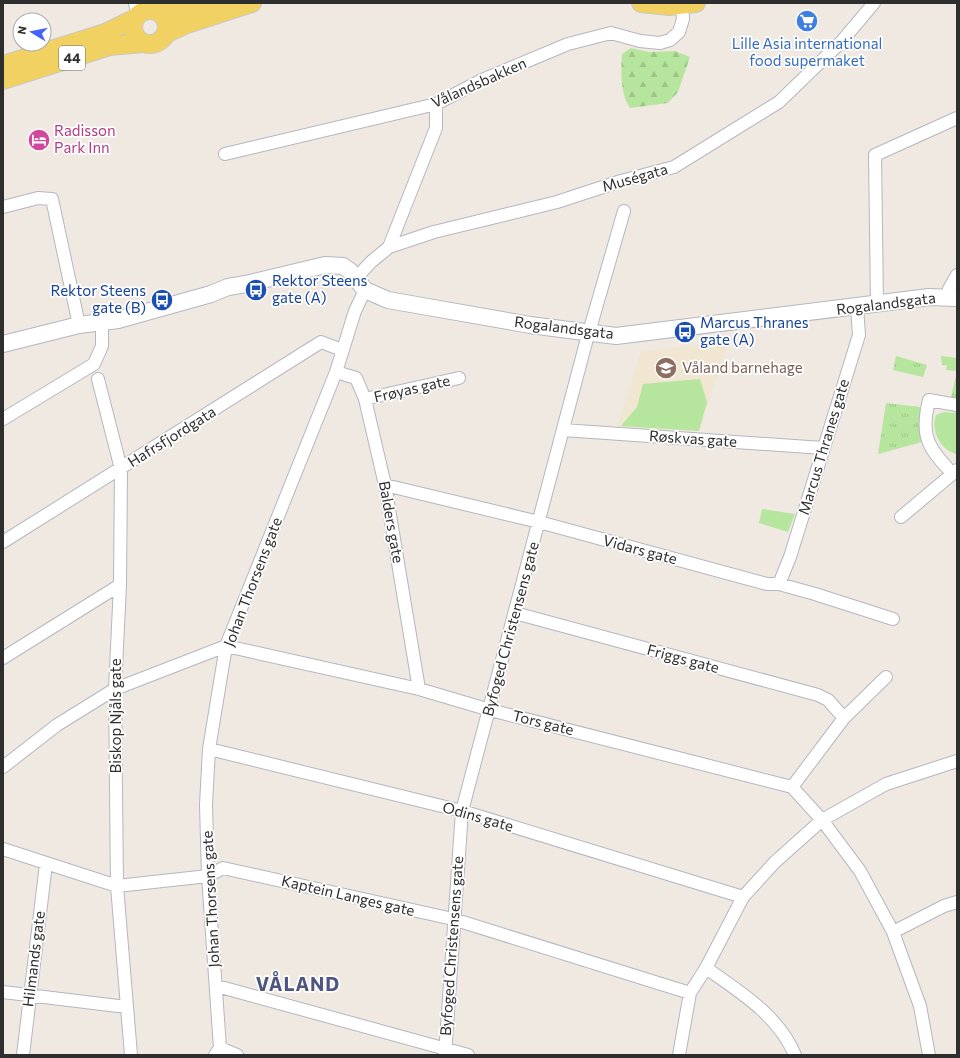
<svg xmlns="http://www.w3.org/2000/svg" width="960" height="1058" viewBox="0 0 960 1058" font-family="Commissioner,sans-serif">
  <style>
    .education { fill: #f0e6d1 }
    .grass { fill: url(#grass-tufts) }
    .forest { fill: url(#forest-firs) }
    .park { fill: #b6e59e }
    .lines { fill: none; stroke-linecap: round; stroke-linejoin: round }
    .street-casing { stroke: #b4b7c1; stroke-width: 14 }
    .secondary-casing { stroke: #b4b7c1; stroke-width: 18 }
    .primary-casing { stroke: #c9c9c9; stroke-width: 20 }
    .street { stroke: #fff; stroke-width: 12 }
    .secondary { stroke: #fff; stroke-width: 16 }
    .primary { stroke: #f2d163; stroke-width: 18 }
    .labels { text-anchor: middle; stroke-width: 3.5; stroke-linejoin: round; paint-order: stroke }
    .shield { fill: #fff; stroke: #6d6d6d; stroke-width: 1 }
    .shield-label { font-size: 14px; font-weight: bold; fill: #2e2e2e }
    .shop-label { font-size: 15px; fill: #366cbe; stroke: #fff }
    .street-label { font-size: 15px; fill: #2e2e2e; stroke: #fff }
    .hotel-label { font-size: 15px; fill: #b23c85; stroke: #fff; text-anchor: start }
    .transit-label { font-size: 15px; fill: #164399; stroke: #fff; text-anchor: start }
    .education-label { font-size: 15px; fill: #785e54; stroke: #fff; text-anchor: start }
    .district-label { font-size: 19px; font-weight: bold; letter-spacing: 1px; fill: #4d5680; stroke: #fff }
  </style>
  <defs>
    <pattern id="grass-tufts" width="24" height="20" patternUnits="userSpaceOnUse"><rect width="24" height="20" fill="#b6e59e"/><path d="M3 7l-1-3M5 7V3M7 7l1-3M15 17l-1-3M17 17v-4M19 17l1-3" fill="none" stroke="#9dc588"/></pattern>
    <pattern id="forest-firs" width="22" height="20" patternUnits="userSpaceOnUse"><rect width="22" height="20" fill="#b6e59e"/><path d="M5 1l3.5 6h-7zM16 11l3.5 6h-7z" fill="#9dc588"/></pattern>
  </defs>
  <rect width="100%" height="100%" fill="#efe9e1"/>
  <path class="education" d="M729,342L699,431L617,428L641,351Z"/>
  <path class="grass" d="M896,356L927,365L923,377L893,370Z
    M941,356L957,358V371L946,370L947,365H942Z
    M957,372V398L951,397Z
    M886,403L920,407L922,442L878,454Z"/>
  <path class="forest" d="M631,48L649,52L675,51L690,57L678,92L668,103L630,108C620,93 621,71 622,54Z"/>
  <path class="park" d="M700,379L707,402L699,431L621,426L637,407L643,384Z
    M944,412L957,413V454C941,451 930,430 936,415Z
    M762,509L795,514L788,532L759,523Z"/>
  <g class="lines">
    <g class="street-casing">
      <path id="street" d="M135,3L137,14
        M225,154L436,104L482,80L568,44L611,33L640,41L660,43L670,40L679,32L683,19L682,5
        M3,207L38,198L52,199L79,325
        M389,247L436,128V104
        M356,278L371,262L389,247L434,232L557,202L621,181L674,167L779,102L842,41L874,3
        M948,297L949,289L957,275
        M877,304L875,155L957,118
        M336,372L356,378L365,399L385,485L419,689
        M98,379L121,469L120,585L115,689L117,886L131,1055
        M365,399L459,378
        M3,419L94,364L102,346V323
        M563,430L823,448
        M952,473C928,448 920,436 929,400L957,405
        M385,485L539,522L767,584H779L815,594L893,619
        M901,517L957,470
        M3,542L321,342L342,350
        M779,584L790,557L859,335L857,307
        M515,613L818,695L828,700L844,718L792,787
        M226,646L419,689L490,710L792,787L822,820L860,871L893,932L920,1006L929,1055
        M3,658L120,585
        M844,718L886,677
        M209,749L462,811L743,897
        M3,767L57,725L115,689L226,646
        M3,849L117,886L208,876L223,868L453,919L690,993
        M893,932L944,906L957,902
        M706,968C740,992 778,1015 795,1055
        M217,986L468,1055
        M3,992L118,1006L127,1005
        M220,1048L237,1055
        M23,1055L46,864
        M215,1055L220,1048L208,876L206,805L209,749L226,646L336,372L355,311L365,290
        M445,1055L462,811L585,346L624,211
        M679,1055L690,993L706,968L743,897L775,862L822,820L886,784L957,761"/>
    </g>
    <g class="secondary-casing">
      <path id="secondary" d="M3,344L79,325L118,320L211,294L228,287L246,284L325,265L343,266L350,271L365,290L388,300L530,325L616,336L929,297L957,298"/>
    </g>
    <g class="primary-casing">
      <path id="primary" d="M641,3L669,6L696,3
        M133 27a17 17 0 1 1 34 0a17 17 0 1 1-34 0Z
        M157,11L169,12L210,3
        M165,34L187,24L252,3
        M3,65L105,33L134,19
        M3,80L110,46L143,43"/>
    </g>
    <use href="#street" class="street"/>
    <use href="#secondary" class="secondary"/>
    <use href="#primary" class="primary"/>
  </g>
  <defs>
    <g id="supermarket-disc" transform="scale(1.15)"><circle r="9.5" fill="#3f7fe0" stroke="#fff"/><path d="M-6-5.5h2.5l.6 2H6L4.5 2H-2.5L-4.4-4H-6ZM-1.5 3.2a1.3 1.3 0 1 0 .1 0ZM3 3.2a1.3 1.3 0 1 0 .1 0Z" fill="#fff"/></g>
    <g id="hotel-disc" transform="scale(1.15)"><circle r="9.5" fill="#d1479c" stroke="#fff"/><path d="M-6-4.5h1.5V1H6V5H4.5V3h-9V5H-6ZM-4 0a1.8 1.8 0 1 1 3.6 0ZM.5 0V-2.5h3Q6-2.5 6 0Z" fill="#fff"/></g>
    <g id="bus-disc" transform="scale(1.15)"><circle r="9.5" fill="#1a4fb4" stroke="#fff"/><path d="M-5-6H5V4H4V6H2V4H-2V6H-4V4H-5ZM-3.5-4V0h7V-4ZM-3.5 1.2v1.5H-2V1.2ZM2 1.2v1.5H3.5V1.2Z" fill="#fff"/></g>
    <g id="school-disc" transform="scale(1.15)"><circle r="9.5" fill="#8d6e63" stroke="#fff"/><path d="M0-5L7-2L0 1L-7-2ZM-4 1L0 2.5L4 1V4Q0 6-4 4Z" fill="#fff"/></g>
  </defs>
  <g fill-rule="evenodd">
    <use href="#supermarket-disc" x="807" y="21"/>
    <use href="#hotel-disc" x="39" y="140"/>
    <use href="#bus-disc" x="256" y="290"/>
    <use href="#bus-disc" x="162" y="300"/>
    <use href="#bus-disc" x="685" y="332"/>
    <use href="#school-disc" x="666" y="368"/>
  </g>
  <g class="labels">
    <rect class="shield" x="59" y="46" width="26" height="24" rx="3"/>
    <g class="shield-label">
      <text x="72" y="63">44</text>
    </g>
    <g class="shop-label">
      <text x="807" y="49">Lille Asia international<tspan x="807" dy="17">food supermaket</tspan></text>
    </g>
    <g class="street-label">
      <text transform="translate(479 83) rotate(-24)" y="5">Vålandsbakken</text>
      <text transform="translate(635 178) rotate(-16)" y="5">Muségata</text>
      <text transform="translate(886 304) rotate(-7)" y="5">Rogalandsgata</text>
      <text transform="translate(564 328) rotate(7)" y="5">Rogalandsgata</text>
      <text transform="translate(412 389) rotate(-13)" y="5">Frøyas gate</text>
      <text transform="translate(172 437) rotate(-32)" y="5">Hafrsfjordgata</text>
      <text transform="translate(693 439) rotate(4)" y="5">Røskvas gate</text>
      <text transform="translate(824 447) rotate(-73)" y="5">Marcus Thranes gate</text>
      <text transform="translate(391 522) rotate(80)" y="5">Balders gate</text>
      <text transform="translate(640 550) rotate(15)" y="5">Vidars gate</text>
      <text transform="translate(253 582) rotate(-69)" y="5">Johan Thorsens gate</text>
      <text transform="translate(511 629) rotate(-75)" y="5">Byfoged Christensens gate</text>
      <text transform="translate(683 659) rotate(15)" y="5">Friggs gate</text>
      <text transform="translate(116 716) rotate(-90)" y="5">Biskop Njåls gate</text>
      <text transform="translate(543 723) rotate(14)" y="5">Tors gate</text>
      <text transform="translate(478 817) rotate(16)" y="5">Odins gate</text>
      <text transform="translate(348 896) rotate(13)" y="5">Kaptein Langes gate</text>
      <text transform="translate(211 899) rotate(-93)" y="5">Johan Thorsens gate</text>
      <text transform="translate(452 946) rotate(-86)" y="5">Byfoged Christensens gate</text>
      <text transform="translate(34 959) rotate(-83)" y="5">Hilmands gate</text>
    </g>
    <g class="hotel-label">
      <text x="54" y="136">Radisson<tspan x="54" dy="17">Park Inn</tspan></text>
    </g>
    <g class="transit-label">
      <text x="272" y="286">Rektor Steens<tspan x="272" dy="17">gate (A)</tspan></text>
      <text x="146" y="296" text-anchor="end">Rektor Steens<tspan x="146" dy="17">gate (B)</tspan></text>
      <text x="700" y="328">Marcus Thranes<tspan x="700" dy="17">gate (A)</tspan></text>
    </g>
    <g class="education-label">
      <text x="682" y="373">Våland barnehage</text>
    </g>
    <g class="district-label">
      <text x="298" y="991">VÅLAND</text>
    </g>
  </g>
  <rect width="960" height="1058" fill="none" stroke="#2e2e2e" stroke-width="8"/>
  <g transform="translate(32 32) rotate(280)"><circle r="19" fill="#ffffff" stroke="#ababab"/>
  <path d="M0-3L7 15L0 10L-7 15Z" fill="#4264fb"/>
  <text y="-6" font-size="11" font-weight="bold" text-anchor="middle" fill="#2e2e2e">N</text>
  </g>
</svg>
